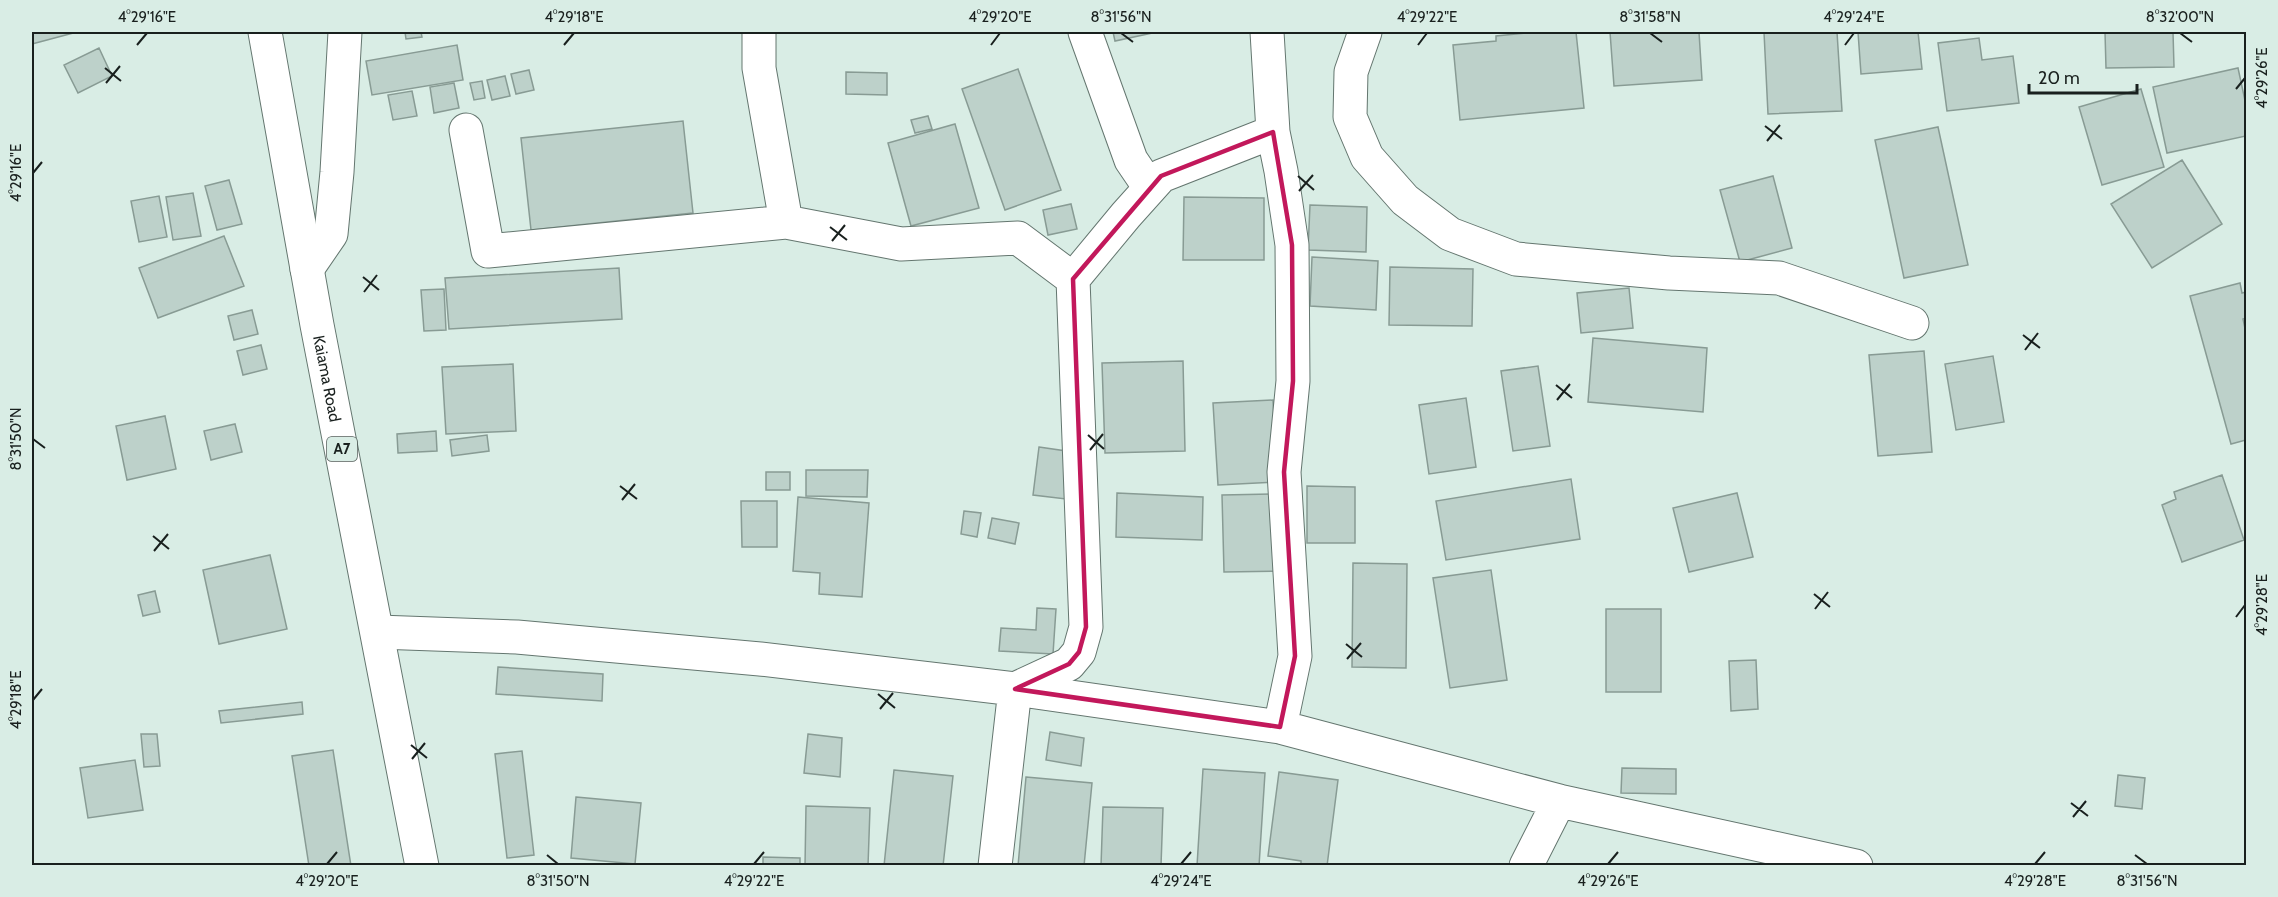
<svg xmlns="http://www.w3.org/2000/svg" width="2278" height="897" viewBox="0 0 2278 897" font-family="Cabin,sans-serif">
  <style>
    .building { fill: #bdd1ca; stroke: #889b94; stroke-width: 1.5 }
    .lines { fill: none; stroke-linecap: round; stroke-linejoin: round }
    .minor-casing { stroke: #64766f; stroke-width: 35 }
    .highway-casing { stroke: #64766f; stroke-width: 35 }
    .minor { stroke: #fff; stroke-width: 33 }
    .highway { stroke: #fff; stroke-width: 33 }
    .marked { fill: none; stroke: #c2185b; stroke-width: 4.5; stroke-linejoin: round }
    .ticks { fill: none; stroke: #19201e; stroke-width: 2 }
    .labels { text-anchor: middle; stroke-width: 5; stroke-linejoin: round; paint-order: stroke }
    .shield { fill: #d9ede5; stroke: #535e5a; stroke-width: 1.5 }
    .shield-label { font-size: 15px; font-weight: bold; fill: #19201e }
    .street-label { font-size: 16px; fill: #19201e; stroke: #d9ede5 }
    .neatline { fill: none; stroke: #19201e; stroke-width: 2 }
    .ticks-label { font-size: 15px; text-anchor: middle; fill: #19201e }
  </style>
  <rect width="100%" height="100%" fill="#d9ede5"/>
  <path class="building" d="M32,32H77L32,44Z
    M405,32H421L422,37L406,39Z
    M1113,32H1157L1115,41Z
    M1536,32H1576L1584,108L1460,120L1453,45L1496,41V36Z
    M1610,32H1699L1702,80L1614,86Z
    M1764,32H1837L1842,111L1768,114Z
    M1858,32H1918L1922,69L1861,74Z
    M2105,32H2173L2174,67L2106,68Z
    M1979,38L1982,60L2013,56L2019,103L1947,111L1938,43Z
    M457,45L463,80L372,95L366,61Z
    M99,48L112,76L78,93L64,65Z
    M2238,68L2246,105V136L2167,153L2153,87Z
    M1018,69L1061,190L1005,210L962,89Z
    M529,70L534,90L516,94L511,74Z
    M846,72L887,73V95L846,94Z
    M505,76L510,96L492,100L487,80Z
    M482,81L485,98L474,100L470,83Z
    M454,83L459,108L434,113L430,87Z
    M2141,89L2164,167L2102,185L2079,107Z
    M412,91L417,116L393,120L388,95Z
    M928,116L932,129L915,133L911,120Z
    M683,121L693,213L531,230L521,138Z
    M955,124L979,208L911,226L888,143Z
    M1938,127L1968,265L1904,278L1875,140Z
    M2182,160L2222,224L2152,268L2111,204Z
    M1773,176L1792,248L1740,262L1720,190Z
    M229,180L242,224L217,230L205,186Z
    M193,193L201,236L173,240L166,197Z
    M159,196L167,237L139,242L131,201Z
    M1184,197L1264,198V260H1183Z
    M1071,204L1077,229L1048,235L1043,210Z
    M1310,205L1367,207L1366,252L1308,250Z
    M224,236L244,286L158,318L139,268Z
    M1312,257L1378,261L1376,310L1310,306Z
    M1390,267L1473,269L1472,326L1389,325Z
    M619,268L622,319L449,329L445,278Z
    M2240,283L2242,293L2246,292V318L2243,319L2246,333V440L2231,444L2190,296Z
    M1629,288L1633,328L1581,333L1577,293Z
    M444,289L446,330L424,331L421,290Z
    M252,310L258,334L234,340L228,316Z
    M1593,338L1707,348L1703,412L1588,402Z
    M261,345L267,369L243,375L237,351Z
    M1924,351L1932,452L1878,456L1869,355Z
    M1993,356L2004,422L1956,430L1945,364Z
    M1183,361L1185,451L1105,453L1102,363Z
    M513,364L516,431L446,434L442,367Z
    M1538,366L1550,446L1513,451L1501,371Z
    M1466,398L1476,467L1429,474L1419,405Z
    M1273,400L1277,482L1218,485L1213,403Z
    M165,416L176,469L127,480L116,426Z
    M235,424L242,452L211,460L204,431Z
    M436,431L437,451L398,453L397,434Z
    M487,435L489,451L452,456L450,440Z
    M1039,447L1073,452L1066,499L1033,495Z
    M806,470H868L867,497L806,496Z
    M766,472H790V490H766Z
    M2222,475L2244,540L2182,562L2162,505L2176,499L2174,492Z
    M1571,479L1580,539L1446,560L1436,501Z
    M1307,486L1355,487V543H1307Z
    M1117,493L1203,497L1202,540L1116,537Z
    M1737,493L1753,557L1689,572L1673,508Z
    M1279,494L1280,571L1224,572L1222,495Z
    M798,497L869,503L862,597L819,594L820,573L793,571Z
    M741,501H777V547H742Z
    M964,511L981,513L977,537L961,534Z
    M992,518L1019,523L1015,544L988,538Z
    M270,555L287,629L219,644L203,570Z
    M1353,563L1407,564L1406,668L1352,667Z
    M1491,570L1507,680L1450,688L1433,578Z
    M155,591L160,612L143,616L138,595Z
    M1037,608L1056,609L1053,654L999,651L1001,628L1036,630Z
    M1606,609H1661V692H1606Z
    M1756,660L1758,709L1731,711L1729,661Z
    M498,667L603,674L602,701L496,694Z
    M302,702L303,714L221,723L219,711Z
    M1050,732L1084,738L1081,766L1046,760Z
    M141,734H157L160,766L144,767Z
    M808,734L842,738L840,777L804,773Z
    M333,750L351,866H309L292,756Z
    M522,751L534,855L507,858L495,754Z
    M135,760L143,810L88,818L80,768Z
    M1622,768L1676,769V794L1621,793Z
    M1203,769L1265,773L1259,866H1197Z
    M894,770L953,776L943,866H884Z
    M1279,772L1338,780L1327,866H1301V861L1268,856Z
    M2118,775L2145,778L2142,809L2115,806Z
    M1026,777L1092,783L1084,866H1018Z
    M576,797L641,803L635,864L571,858Z
    M806,806L870,808L868,866H805Z
    M1103,807L1163,808L1161,866H1101Z
    M763,857L800,858V866H763Z"/>
  <g class="lines">
    <g class="minor-casing">
      <path id="minor" d="M759,32V68L786,222
        M1085,32L1131,160L1150,188
        M1365,32L1351,72L1350,117L1367,157L1405,200L1450,234L1516,259L1669,273L1779,278L1912,323
        M466,130L488,251L786,222L901,244L1018,238L1073,279L1126,215L1161,176L1273,132L1267,32
        M1273,132L1281,171L1292,245L1293,381L1284,472L1295,656L1280,727
        M307,269L331,234L337,172L345,32
        M378,632L517,637L760,659L1015,689L1280,727L1559,801L1856,866
        M995,866L1015,689L1069,664L1079,652L1086,627L1073,279
        M1526,866L1559,801"/>
    </g>
    <g class="highway-casing">
      <g id="highway">
        <path id="s1" d="M265,32L317,325L422,866"/>
      </g>
    </g>
    <use href="#minor" class="minor"/>
    <use href="#highway" class="highway"/>
  </g>
  <path class="marked" d="M1273,132L1292,245L1293,381L1284,472L1295,656L1280,727L1015,689L1069,664L1079,652L1086,627L1073,279L1161,176Z"/>
  <path class="ticks" d="M1121,33L1133,42M1650,33L1662,42M2180,33L2192,42M137,45L147,33M564,45L574,33M991,45L1000,33M1418,45L1427,33M1845,45L1854,33M105,68L121,81M106,83L120,66M2236,89L2245,78M1765,126L1782,139M1767,141L1780,125M33,173L42,162M1298,176L1314,190M1299,191L1313,175M830,227L847,240M832,241L845,225M363,277L379,290M364,292L377,275M2023,335L2040,348M2025,350L2038,333M1556,385L1572,398M1557,400L1570,384M1088,435L1104,449M33,439L45,448M1090,450L1103,434M620,486L637,499M622,500L635,484M153,536L169,549M154,551L168,534M1814,594L1830,607M1815,609L1828,592M2236,617L2245,605M1346,644L1362,657M1347,659L1361,643M878,694L895,708M33,700L42,689M880,709L893,693M411,745L427,758M412,759L425,743M2071,803L2088,816M2073,817L2086,801M547,855L558,864M2135,855L2147,864M327,864L337,852M754,864L764,852M1181,864L1191,852M1608,864L1618,852M2035,864L2045,852"/>
  <g class="labels">
    <rect class="shield" x="327" y="437" width="30" height="24" rx="4.5"/>
    <g class="shield-label">
      <text x="342" y="454">A7</text>
    </g>
    <g class="street-label">
      <text dy="6" stroke="none"><textPath href="#s1" startOffset="352">Kaiama Road</textPath></text>
    </g>
  </g>
  <rect width="2278" height="897" fill="none" stroke="#d9ede5" stroke-width="66"/>
  <path d="M2029 84v9h108v-9" fill="none" stroke="#19201e" stroke-width="3"/>
  <text x="2038" y="84" font-size="18" fill="#19201e" stroke="#d9ede5" stroke-width="4.5" paint-order="stroke">20 m</text>
  <rect x="33" y="33" width="2212" height="831" class="neatline"/>
  <g class="ticks-label">
    <text x="147" y="22">4°29'16"E</text>
    <text x="574" y="22">4°29'18"E</text>
    <text x="1000" y="22">4°29'20"E</text>
    <text x="1121" y="22">8°31'56"N</text>
    <text x="1427" y="22">4°29'22"E</text>
    <text x="1650" y="22">8°31'58"N</text>
    <text x="1854" y="22">4°29'24"E</text>
    <text x="2180" y="22">8°32'00"N</text>
    <text transform="translate(2262 78) rotate(-90)" y="5">4°29'26"E</text>
    <text transform="translate(16 173) rotate(-90)" y="5">4°29'16"E</text>
    <text transform="translate(16 439) rotate(-90)" y="5">8°31'50"N</text>
    <text transform="translate(2262 605) rotate(-90)" y="5">4°29'28"E</text>
    <text transform="translate(16 700) rotate(-90)" y="5">4°29'18"E</text>
    <text x="327" y="886">4°29'20"E</text>
    <text x="558" y="886">8°31'50"N</text>
    <text x="754" y="886">4°29'22"E</text>
    <text x="1181" y="886">4°29'24"E</text>
    <text x="1608" y="886">4°29'26"E</text>
    <text x="2035" y="886">4°29'28"E</text>
    <text x="2147" y="886">8°31'56"N</text>
  </g>
</svg>
